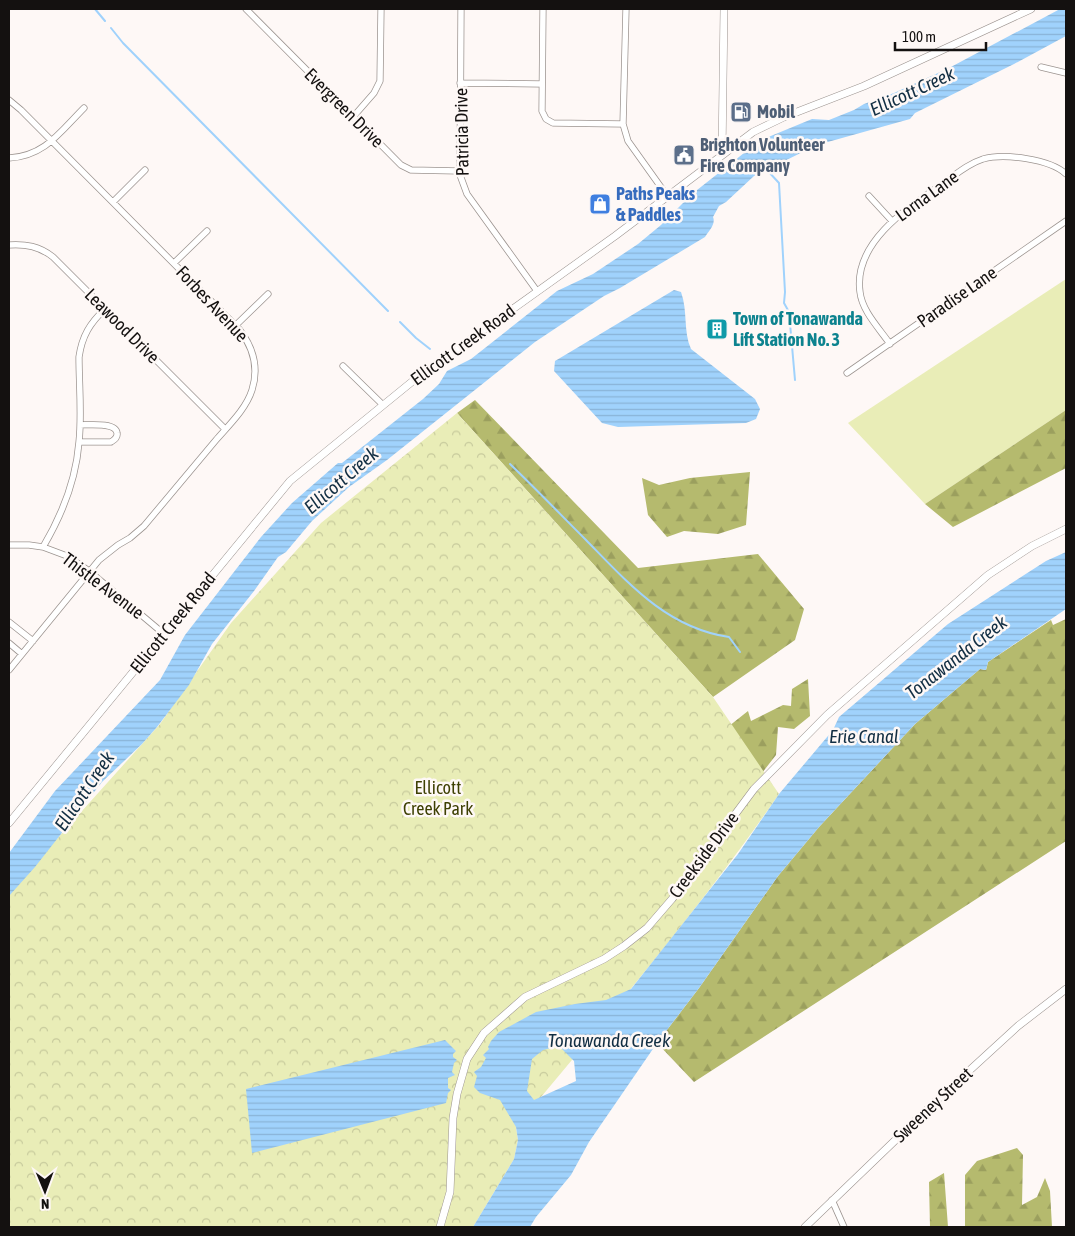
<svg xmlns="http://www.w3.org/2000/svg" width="1075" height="1236" viewBox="0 0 1075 1236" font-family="'Asap Condensed',sans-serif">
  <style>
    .grass { fill: #e9edb7 }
    .forest { fill: url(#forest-firs) }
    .park { fill: url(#park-crowns) }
    .water { fill: url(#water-rules); fill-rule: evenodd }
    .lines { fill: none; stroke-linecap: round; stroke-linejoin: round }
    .stream { stroke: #a0d2fc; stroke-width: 2 }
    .minor-casing { stroke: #9c9490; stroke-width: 7 }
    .tertiary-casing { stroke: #9c9490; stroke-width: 8 }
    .minor { stroke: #fff; stroke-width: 5.5 }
    .tertiary { stroke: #fff; stroke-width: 7 }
    .labels { text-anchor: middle; stroke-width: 5; stroke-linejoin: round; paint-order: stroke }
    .street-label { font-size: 18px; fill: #141110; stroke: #fef8f6 }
    .service-label { font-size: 18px; font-weight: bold; fill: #4e5e75; stroke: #fef8f6; text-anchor: start }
    .shop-label { font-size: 18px; font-weight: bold; fill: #366cbe; stroke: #fef8f6; text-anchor: start }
    .culture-label { font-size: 18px; font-weight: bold; fill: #0d838f; stroke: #fef8f6; text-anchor: start }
    .park-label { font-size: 18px; fill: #3e4003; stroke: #fef8f6 }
    .water-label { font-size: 19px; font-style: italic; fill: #122e43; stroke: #fef8f6 }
  </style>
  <defs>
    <pattern id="forest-firs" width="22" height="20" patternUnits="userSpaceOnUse" patternTransform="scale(1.25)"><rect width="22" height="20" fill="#b5ba6e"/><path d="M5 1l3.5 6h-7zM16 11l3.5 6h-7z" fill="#9b9f5e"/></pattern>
    <pattern id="park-crowns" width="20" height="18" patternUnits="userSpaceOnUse" patternTransform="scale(1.25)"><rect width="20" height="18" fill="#e9edb7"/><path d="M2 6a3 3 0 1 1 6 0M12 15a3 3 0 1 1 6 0" fill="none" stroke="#c7ca9c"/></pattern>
    <pattern id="water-rules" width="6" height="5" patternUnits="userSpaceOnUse" patternTransform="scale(1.25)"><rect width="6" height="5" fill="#a0d2fc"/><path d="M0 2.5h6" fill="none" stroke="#89b3d7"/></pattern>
  </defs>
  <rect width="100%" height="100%" fill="#fef8f6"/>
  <path class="grass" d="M1066,279V410L925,504L848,423Z"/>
  <path class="forest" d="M475,400L638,568L758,554L804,609L795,640L713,697L457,413Z
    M1066,410V468L953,527L925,504Z
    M750,472L746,525L718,534L684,531L667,537L648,515L642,478L659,485L690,478Z
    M1066,619V841L694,1082L657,1043L699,988L778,876L819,827L915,724L980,669L986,670L988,662L1051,620L1053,625Z
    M808,679L810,716L794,729L778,727L776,755L762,773L695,753L748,711L751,721L783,705L791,706L792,689Z
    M1017,1148L1023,1155L1022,1205L1037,1197L1045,1178L1050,1191L1052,1227H965V1175L977,1161Z
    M944,1173L948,1227H930L929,1182Z"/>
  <path class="park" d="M457,413L713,697L779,794C699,910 607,1018 516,1127L518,1140L514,1159L473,1227H9V882L38,860L160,724L231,623L321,523Z"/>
  <path class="water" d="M1060,9H1066V36L1014,64L915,113L910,119L817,145L754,176L726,202L719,206L713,217C716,224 709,231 705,237L620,288L604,296L535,342L387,460L349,487L312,521L286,552L278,557L254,591L212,644L189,685L157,727L142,744L102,782L35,867L9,896V853L55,791L160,680L185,635L261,537L292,503L338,463H342L423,399L439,384L447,371L471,359L557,291L593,274L638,244L661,225L692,194L744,153L766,138L812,119L829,120L854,110L864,104L894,93L949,68Z
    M674,290L681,292C688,311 683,331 691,349L755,399L760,409L756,419L746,423L618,427L602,423L554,371L555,361Z
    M1066,552V609L988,662L986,670L980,669L915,724L819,827L778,876L699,988L657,1043L589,1142L571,1175L536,1217L530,1227H473L514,1159L518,1140L516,1127L500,1100L480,1093L474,1087L477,1076L474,1072L481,1067L486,1058L483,1055L489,1049L488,1047L491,1041L499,1032L536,1012L575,1004L606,1000L631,989L738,854L779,794L833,730L839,717L948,624L1046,561ZM559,1046L574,1061L576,1081L534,1100L527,1091L532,1059L543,1050Z
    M445,1040L456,1051L453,1054V1057L457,1060L454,1063L452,1072L455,1075L448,1078V1088L451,1090L448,1093L446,1103L252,1153L246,1089Z"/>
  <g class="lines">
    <path class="stream" d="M95,9L105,21
      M111,28L123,43L388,311
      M767,170L779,183L785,292L784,303L789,312L795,380
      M400,322L416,338L430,349
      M510,464C536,489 561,515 586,540C628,583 667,628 729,637L740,652"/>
    <g class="minor-casing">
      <path id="minor" d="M246,9L401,165L411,170L459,171
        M461,9L460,175L467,194L537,291
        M543,9L542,111L546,119L553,123L623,124
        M626,9L623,124L628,141L668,197
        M1041,67L1066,73
        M460,83L542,84
        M9,100L21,110L239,329C253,347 259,368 252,390C246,409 229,425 216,440C192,469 168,497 144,526L130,538L118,545L99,560L9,670
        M353,117L374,93L380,81L381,9
        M9,158C45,156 60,132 84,108
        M869,196L892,221
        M113,202L145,170
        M9,245C26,244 39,246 53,257L225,429
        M174,263L207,231
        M236,325L268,294
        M890,344C879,328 862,311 860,292C853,243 907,208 941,185C954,176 967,164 983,159C1004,153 1050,159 1066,174
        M343,366L383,405
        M847,373L1066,221
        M79,442H111C114,440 118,438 117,433C116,422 88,425 80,425
        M9,545H29L43,547L67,556L89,571L164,634
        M43,547C62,515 76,480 79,442C82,414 79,385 79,357C82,336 90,323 105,309
        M9,622L33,641
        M9,643L22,654
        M832,1200L844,1227"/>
    </g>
    <g class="tertiary-casing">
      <path id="tertiary" d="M722,154L724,9
        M9,823L290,481L419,376L615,236L753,132L784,117L864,86L1031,9
        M440,1227L450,1192L453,1118L457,1094L467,1059L484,1033L525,997L604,959L624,946L647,928L672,899L754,789L827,715L988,575L1032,546L1066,529
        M805,1227L935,1102L1018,1026L1066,989"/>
    </g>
    <use href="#minor" class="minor"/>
    <use href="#tertiary" class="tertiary"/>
  </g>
  <defs>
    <g id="fuel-square" transform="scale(1.125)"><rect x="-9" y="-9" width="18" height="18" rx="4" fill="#5c6f8a" stroke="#fef8f6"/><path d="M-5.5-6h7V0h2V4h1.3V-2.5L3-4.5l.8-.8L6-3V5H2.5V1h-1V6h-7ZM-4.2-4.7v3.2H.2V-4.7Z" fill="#fff"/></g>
    <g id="civic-square" transform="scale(1.125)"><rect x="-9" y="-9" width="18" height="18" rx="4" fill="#5c6f8a" stroke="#fef8f6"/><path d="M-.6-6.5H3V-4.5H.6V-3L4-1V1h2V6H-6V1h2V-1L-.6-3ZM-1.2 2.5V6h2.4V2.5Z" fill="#fff"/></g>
    <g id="shop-square" transform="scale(1.125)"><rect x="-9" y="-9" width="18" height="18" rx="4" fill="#3f7fe0" stroke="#fef8f6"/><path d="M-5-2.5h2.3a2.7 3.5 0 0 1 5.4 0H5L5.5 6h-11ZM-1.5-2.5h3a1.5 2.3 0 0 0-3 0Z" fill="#fff"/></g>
    <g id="building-square" transform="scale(1.125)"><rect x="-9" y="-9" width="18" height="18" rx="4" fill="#0f9aa8" stroke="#fef8f6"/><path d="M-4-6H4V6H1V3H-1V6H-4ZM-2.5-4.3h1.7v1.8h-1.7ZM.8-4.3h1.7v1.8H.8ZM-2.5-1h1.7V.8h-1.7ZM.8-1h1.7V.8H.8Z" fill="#fff"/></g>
  </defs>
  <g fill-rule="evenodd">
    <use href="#fuel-square" x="741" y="112"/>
    <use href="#civic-square" x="684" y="155"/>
    <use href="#shop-square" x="600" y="204"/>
    <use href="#building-square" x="717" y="329"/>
  </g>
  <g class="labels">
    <g class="street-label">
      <text transform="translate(344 108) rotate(45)" y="6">Evergreen Drive</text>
      <text transform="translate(462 132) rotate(-91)" y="6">Patricia Drive</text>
      <text transform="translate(927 196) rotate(-36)" y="6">Lorna Lane</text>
      <text transform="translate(957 297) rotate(-35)" y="6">Paradise Lane</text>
      <text transform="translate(212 304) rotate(47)" y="6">Forbes Avenue</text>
      <text transform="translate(122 326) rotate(45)" y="6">Leawood Drive</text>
      <text transform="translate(463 345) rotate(-36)" y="6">Ellicott Creek Road</text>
      <text transform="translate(103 586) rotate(37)" y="6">Thistle Avenue</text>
      <text transform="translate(173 623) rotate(-51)" y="6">Ellicott Creek Road</text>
      <text transform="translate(704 855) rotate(-53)" y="6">Creekside Drive</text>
      <text transform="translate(933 1105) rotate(-43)" y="6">Sweeney Street</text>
    </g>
    <g class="service-label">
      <text x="757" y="118">Mobil</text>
      <text x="700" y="151">Brighton Volunteer<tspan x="700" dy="21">Fire Company</tspan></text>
    </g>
    <g class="shop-label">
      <text x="616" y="200">Paths Peaks<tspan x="616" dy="21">&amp; Paddles</tspan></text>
    </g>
    <g class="culture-label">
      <text x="733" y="325">Town of Tonawanda<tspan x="733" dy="21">Lift Station No. 3</tspan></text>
    </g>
    <g class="park-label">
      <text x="438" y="794">Ellicott<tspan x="438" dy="21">Creek Park</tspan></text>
    </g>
    <g class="water-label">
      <text transform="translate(912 91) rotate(-25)" y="7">Ellicott Creek</text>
      <text transform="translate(341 480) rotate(-41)" y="7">Ellicott Creek</text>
      <text transform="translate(956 657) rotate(-38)" y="7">Tonawanda Creek</text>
      <text x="864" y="743">Erie Canal</text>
      <text transform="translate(84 791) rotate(-56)" y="7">Ellicott Creek</text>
      <text x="609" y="1047">Tonawanda Creek</text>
    </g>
  </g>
  <rect width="1075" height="1236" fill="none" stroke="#141110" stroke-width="20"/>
  <g transform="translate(45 1191) rotate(179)" stroke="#fef8f6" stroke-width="4" paint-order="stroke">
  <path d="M0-4L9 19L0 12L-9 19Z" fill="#141110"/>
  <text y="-8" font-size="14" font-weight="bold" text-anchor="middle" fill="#141110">N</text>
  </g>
  <path d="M895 42v8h91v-8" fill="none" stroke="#141110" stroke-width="2.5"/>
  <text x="902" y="42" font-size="15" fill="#141110" stroke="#fef8f6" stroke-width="4" paint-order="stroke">100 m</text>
</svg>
